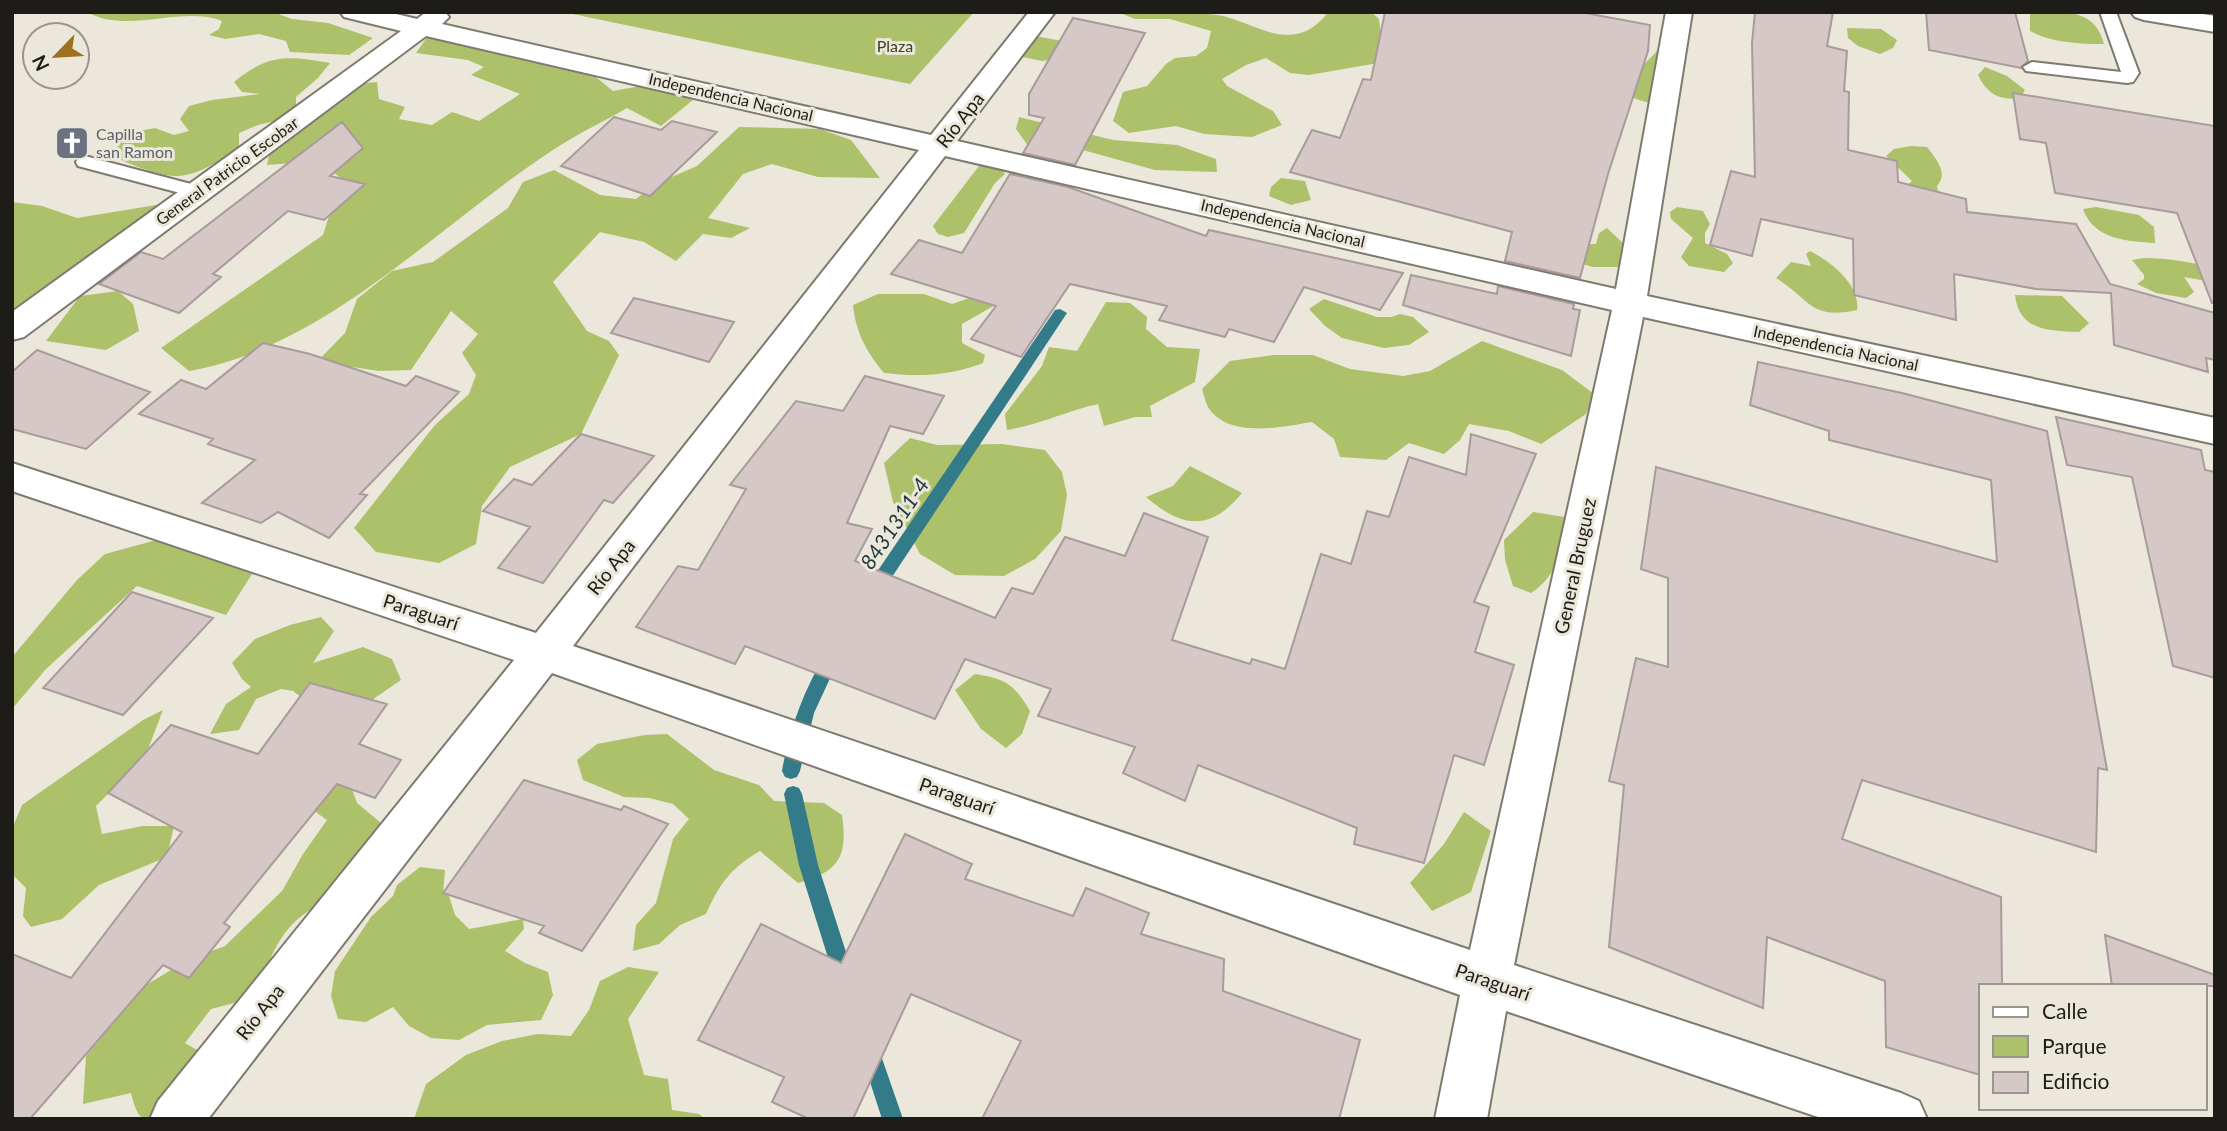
<svg xmlns="http://www.w3.org/2000/svg" width="2227" height="1131" viewBox="0 0 2227 1131" font-family="Lato,sans-serif">
  <style>
    .green { fill: #acc169 }
    .lines { fill: none; stroke-linecap: round; stroke-linejoin: round }
    .stream { fill: #337b89; fill-rule: evenodd }
    .building { fill: #d6c8c7; stroke: #a99b9a; stroke-width: 2 }
    .service-casing { stroke: #7e7a70; stroke-width: 4 }
    .minor-casing { stroke: #7e7a70; stroke-width: 4 }
    .service { fill: #fff; fill-rule: evenodd }
    .minor { fill: #fff; fill-rule: evenodd }
    .labels { text-anchor: middle; stroke-width: 6; stroke-linejoin: round; paint-order: stroke }
    .far-park-label { font-size: 16px; fill: #39421b; stroke: #ebe7db }
    .far-street-label { font-size: 16px; fill: #1d1c18; stroke: #ebe7db }
    .far-worship-label { font-size: 16px; fill: #5b616d; stroke: #ebe7db; text-anchor: start }
    .street-label { font-size: 19px; fill: #1d1c18; stroke: #ebe7db }
    .water-label { font-size: 21px; font-style: italic; fill: #1e363b; stroke: #ebe7db }
  </style>
  <rect width="100%" height="100%" fill="#ebe7db"/>
  <path class="green" d="M87,12H273L292,19L328,23L373,38L349,55L290,52L286,41L259,34L225,39L209,35L219,29L222,21C181,5 128,35 87,12Z
    M563,12H974L910,84Z
    M1118,12C1143,12 1170,10 1194,13C1205,14 1217,14 1227,17C1263,28 1295,52 1326,15L1323,12H1371L1379,19L1384,62L1309,75L1290,73L1266,58L1246,65L1222,79L1227,86L1273,111L1282,125L1252,137L1204,134L1176,126L1129,133L1113,121L1123,92L1147,86L1166,64L1175,58L1196,56L1207,48L1211,31L1170,19H1135Z
    M2030,12C2061,12 2095,7 2104,44C2078,44 2052,43 2030,31Z
    M1847,28L1881,29L1897,40L1893,48L1880,54L1858,46L1848,38Z
    M1035,36L1062,41L1057,59L1042,61L1023,57L1024,48Z
    M427,37L592,74L613,91L679,79L693,100L661,126L627,108C603,122 577,134 553,150C439,224 327,347 189,371L161,348L323,235L341,178L317,161L267,165L272,142L295,116L258,125L239,133V149C185,182 178,184 119,159L117,135L155,128L174,135L189,131L180,119L189,106L212,100L260,94L242,92L234,82C270,53 286,56 330,63L318,78L296,97V114L326,87L377,82L379,99L405,107L399,119L432,125L452,112L479,121L520,94L471,75L484,67L468,60L416,53Z
    M1661,47L1653,104L1636,99L1620,89Z
    M1985,67L2007,76L2025,90L2020,98C2000,101 1987,94 1978,75Z
    M1019,117L1113,140L1177,145L1216,159L1217,172L1155,170L1072,147H1029L1016,129Z
    M739,127L820,129L851,140L880,178L818,177L772,164L743,174L708,218L750,228L731,238L703,234L676,261L644,242L600,232L553,282L587,331L609,341L619,355L581,434L510,467L482,506L476,544L439,563L376,552L354,528L435,425L469,394L476,375L462,353L478,334L451,311L411,370L378,371L353,367L327,375L309,370L345,333L357,299L392,271L433,262L508,208L523,182L554,170L600,195L636,199L653,185L697,166Z
    M1911,146L1927,147C1936,159 1949,173 1937,186L1938,191L1928,203L1904,188L1912,181L1886,156L1894,149Z
    M982,162L999,166L1005,174L995,183L964,233L948,237L938,234L933,226Z
    M1281,178L1305,181L1311,200L1291,205L1269,196L1271,187Z
    M12,202L42,206L77,218L168,203L37,293L21,310L12,311Z
    M1677,207L1703,211L1710,224L1705,233V243L1727,254L1733,263L1724,272L1689,266L1681,257L1693,238L1671,219L1670,212Z
    M2096,207L2139,215L2154,227L2155,243C2127,241 2094,240 2083,209Z
    M1607,228L1626,246L1621,267H1593L1579,263L1584,244H1596L1599,233Z
    M1810,251C1830,261 1861,285 1857,310C1810,320 1811,300 1776,278L1791,262L1811,266L1806,254Z
    M2144,258C2168,258 2189,262 2212,267V282L2184,277L2194,292L2186,298L2156,293L2137,284L2144,279V275L2132,260Z
    M118,291L133,304L139,331L106,350L46,341L80,296Z
    M990,291L1004,300L962,324V343L985,355L983,363C950,376 918,377 884,373C866,351 856,333 853,305L878,294H924L952,304Z
    M2015,295L2062,296L2089,323L2079,332C2049,331 2019,331 2015,295Z
    M1324,299L1377,317H1391L1400,314L1413,317L1429,332L1409,345L1384,348L1342,338L1325,326L1309,309Z
    M1106,302L1130,303L1147,317L1146,329L1167,347L1200,349L1195,382L1150,406L1152,417H1135L1104,426L1098,404C1067,411 1038,425 1007,430L1005,414L1042,366L1049,347L1077,351Z
    M1482,341L1562,370L1594,394L1586,414L1541,444L1509,431L1469,424L1460,440L1444,454L1409,443L1386,460L1340,457L1334,439L1312,422C1283,427 1231,438 1210,410C1206,405 1204,395 1202,389L1230,361L1274,355H1313L1350,369L1403,376L1430,371Z
    M910,438L937,445L1002,444L1045,450L1062,472L1067,495L1061,531L1035,559L1004,576L955,575L920,554L893,502L884,463Z
    M1190,466L1242,493C1210,532 1182,528 1146,497L1173,486Z
    M1533,512L1565,517C1566,547 1557,576 1531,593L1513,586L1505,560L1504,540Z
    M164,538L252,574L226,615L137,586L46,669L12,709V657L77,580L105,554Z
    M321,617L334,631L313,663L363,647L392,659L401,680L350,715L317,710L293,691L281,689L256,699L239,730L210,734L226,704L251,687L242,679L232,663L255,639L290,625Z
    M975,674C1006,679 1014,684 1030,711L1022,734L1006,748L981,729L955,690Z
    M163,710L145,757L96,806L102,834L143,826H174L167,857L99,885L62,919L31,927L23,916L26,888L12,874V829L22,805L143,720Z
    M667,734L714,770L759,785L774,801L824,803L842,815C848,857 839,872 798,883L760,851C730,869 720,883 706,914L680,925L659,944L633,951L636,925L656,903L673,839L689,819L673,804L649,798L624,797L583,780L577,760L597,744L645,735Z
    M348,778L357,803L387,828L355,898C341,902 319,903 307,912C277,932 267,965 257,997L211,1009L185,1043L223,1065L171,1119C141,1119 139,1124 131,1093L83,1104L86,1056L144,986L188,960L225,946L282,891L303,854L327,820L310,808L268,787Z
    M1464,812L1491,831L1471,892L1432,911L1410,883L1444,844Z
    M420,867L445,870L443,893L449,896L455,915L469,929L523,919L524,929L505,951L525,963L548,972L553,995L541,1020L487,1025L459,1040L431,1038L409,1026L393,1007L366,1022L338,1019L331,996L335,971L371,917L393,896L397,885Z
    M628,967L659,972L628,1019L644,1075L668,1079L672,1110L699,1114L705,1119H414L426,1084L466,1055L502,1041L538,1034L571,1036L589,1010L600,981Z"/>
  <g class="lines">
    <path class="stream" d="M1060,309L1067,313L1065,316L880,595H868L866,590L868,585L1055,310Z
      M831,652L837,654L839,659L814,713L800,771L797,777L791,779L785,777L782,771C789,729 804,691 825,654Z
      M793,786L799,788L802,794L818,865L855,980L852,987L845,990L838,987L835,980L799,865L784,794L787,788Z
      M870,1041L877,1044L903,1119H882L860,1051L863,1044Z"/>
  </g>
  <path class="building" d="M1385,12H1580L1650,25L1648,51L1608,174L1580,278L1505,261L1512,232L1290,172L1312,130L1340,138L1363,79L1371,80Z
    M1755,12H1833L1827,46L1847,51L1844,91L1849,92L1848,150L1897,161L1898,182L1966,199L1967,212L2076,224L2110,284L2215,313V360L2206,358L2208,372L2114,345L2111,293L2036,289L1954,274L1956,320L1854,295L1853,239L1761,219L1752,256L1710,245L1731,171L1755,177L1752,43Z
    M1926,12H2015L2028,61L2021,68L1929,50Z
    M1073,18L1145,33L1075,165L1023,153L1044,118L1029,115V94Z
    M2013,93L2215,126V302L2212,303L2177,213L2055,193L2046,143L2020,139Z
    M614,117L661,130L672,121L717,132L650,196L561,166Z
    M342,122L363,148L330,176L365,184L324,220L288,211L213,274L221,277L179,313L99,284L141,252L163,259Z
    M1010,174L1068,187L1206,236L1209,230L1403,273L1380,310L1304,287L1274,342L1229,329L1225,337L1159,320L1167,306L1070,284L1021,357L971,339L996,306L891,274L919,240L962,253Z
    M1411,275L1497,294L1498,286L1574,304L1573,309L1580,310L1571,356L1403,305Z
    M634,298L734,322L709,362L611,333Z
    M263,343L310,354L406,386L416,376L459,392L360,494L367,495L329,538L278,512L261,523L202,503L255,460L208,444L213,439L139,414L181,380L206,389Z
    M37,350L150,392L86,449L12,429V372Z
    M1758,362L1902,393L2047,431L2107,770L2098,768L2096,852L1862,780L1842,839L2001,897L2002,986H1980V1075L1886,1047L1885,981L1767,937L1763,1008L1609,947L1624,785L1609,781L1636,658L1668,667V578L1641,569L1656,467L1997,562L1991,480L1829,440V431L1750,405Z
    M865,376L944,396L923,434L890,426L847,523L872,529L855,561L995,618L1012,588L1033,594L1065,537L1125,556L1144,513L1208,537L1172,640L1250,664L1252,659L1285,669L1321,554L1351,564L1367,511L1389,517L1409,457L1466,475L1471,434L1536,454L1474,602L1489,607L1475,652L1514,665L1484,765L1454,755L1424,863L1354,844L1357,828L1198,765L1185,801L1123,773L1135,747L1038,716L1051,689L965,659L935,719L745,646L735,664L636,627L678,566L698,570L746,489L730,485L796,401L843,411Z
    M2056,417L2201,450L2205,470L2215,472V678L2173,666L2132,477L2067,465Z
    M581,434L654,456L613,503L604,500L543,583L498,568L530,527L483,511L514,479L532,485Z
    M132,592L213,618L123,715L43,688Z
    M310,683L387,704L359,744L401,760L375,798L337,784L224,923L230,927L189,978L163,965L30,1119H12V954L71,978L182,832L108,793L171,725L258,754Z
    M524,780L621,810L624,806L668,824L582,951L539,933L544,926L443,893Z
    M905,834L972,864L965,879L1073,916L1086,888L1149,913L1141,934L1224,959L1223,991L1360,1040L1339,1119H982L1021,1041L911,994L853,1119H809L772,1102L784,1077L698,1040L761,924L841,963Z
    M2105,935L2215,975V986H2112Z"/>
  <g class="lines">
    <g class="service-casing">
      <path id="service" d="M2100,12H2116L2139,73L2133,82L2127,83L2026,71L2023,67L2032,62L2121,72Z
        M85,156L206,188L208,192L199,198L78,166L76,162L78,158Z"/>
    </g>
    <g class="minor-casing">
      <path id="minor" d="M340,12H388L417,19L426,12H445L449,17L442,24L931,135L1029,12H1055L957,141L1616,289L1666,12H1692L1647,296L2215,418V444L1643,317L1514,965L1901,1093L1919,1101L1927,1119H1824L1506,1011L1487,1119H1435L1460,995L552,673L208,1119H150L158,1101L514,660L12,491V463L536,633L919,150L426,36L24,337L12,340V312L401,31L344,17ZM945,156L1612,310L1470,950L573,646Z
        M2131,12H2191L2215,16V32L2144,20L2135,17Z"/>
    </g>
    <use href="#service" class="service"/>
    <use href="#minor" class="minor"/>
  </g>
  <defs>
    <g id="church-square" transform="scale(1.75)"><rect x="-9" y="-9" width="18" height="18" rx="4" fill="#6b7280" stroke="#ebe7db"/><path d="M-1.2-6h2.4v3.5h3.3v2.4h-3.3V6h-2.4V-.1h-3.3v-2.4h3.3Z" fill="#fff"/></g>
  </defs>
  <g fill-rule="evenodd">
    <use href="#church-square" x="72" y="143"/>
  </g>
  <g class="labels">
    <g class="far-park-label">
      <text x="895" y="52">Plaza</text>
    </g>
    <g class="far-street-label">
      <text transform="translate(731 97) rotate(13)" y="6">Independencia Nacional</text>
      <text transform="translate(227 171) rotate(-36)" y="6">General Patricio Escobar</text>
      <text transform="translate(1283 223) rotate(13)" y="6">Independencia Nacional</text>
      <text transform="translate(1836 348) rotate(12)" y="6">Independencia Nacional</text>
    </g>
    <g class="far-worship-label">
      <text x="96" y="140">Capilla<tspan x="96" dy="18">san Ramon</tspan></text>
    </g>
    <g class="street-label">
      <text transform="translate(960 120) rotate(-52)" y="7">Río Apa</text>
      <text transform="translate(1575 566) rotate(-78)" y="7">General Bruguez</text>
      <text transform="translate(611 567) rotate(-52)" y="7">Río Apa</text>
      <text transform="translate(421 612) rotate(18)" y="7">Paraguarí</text>
      <text transform="translate(957 796) rotate(19)" y="7">Paraguarí</text>
      <text transform="translate(1493 982) rotate(19)" y="7">Paraguarí</text>
      <text transform="translate(260 1012) rotate(-52)" y="7">Río Apa</text>
    </g>
    <g class="water-label">
      <text transform="translate(895 524) rotate(-56)" y="7">8431311-4</text>
    </g>
  </g>
  <rect width="2227" height="1131" fill="none" stroke="#1d1c18" stroke-width="28"/>
  <rect x="1979" y="984" width="228" height="126" fill="#ebe7db" stroke="#99968d" stroke-width="2"/>
  <rect x="1993" y="1007" width="35" height="10" fill="#ffffff" stroke="#99968d" stroke-width="2"/>
  <text x="2042" y="1019" font-size="21" fill="#1d1c18">Calle</text>
  <rect x="1993" y="1036" width="35" height="21" fill="#acc169" stroke="#99968d" stroke-width="2"/>
  <text x="2042" y="1054" font-size="21" fill="#1d1c18">Parque</text>
  <rect x="1993" y="1072" width="35" height="21" fill="#d6c8c7" stroke="#99968d" stroke-width="2"/>
  <text x="2042" y="1089" font-size="21" fill="#1d1c18">Edificio</text>
  <g transform="translate(56 56) rotate(245)"><circle r="33" fill="#ebe7db" stroke="#99968d" stroke-width="2"/>
  <path d="M0-5L12 26L0 18L-12 26Z" fill="#9e7022"/>
  <text y="-10" font-size="19" font-weight="bold" text-anchor="middle" fill="#1d1c18">N</text>
  </g>
</svg>
